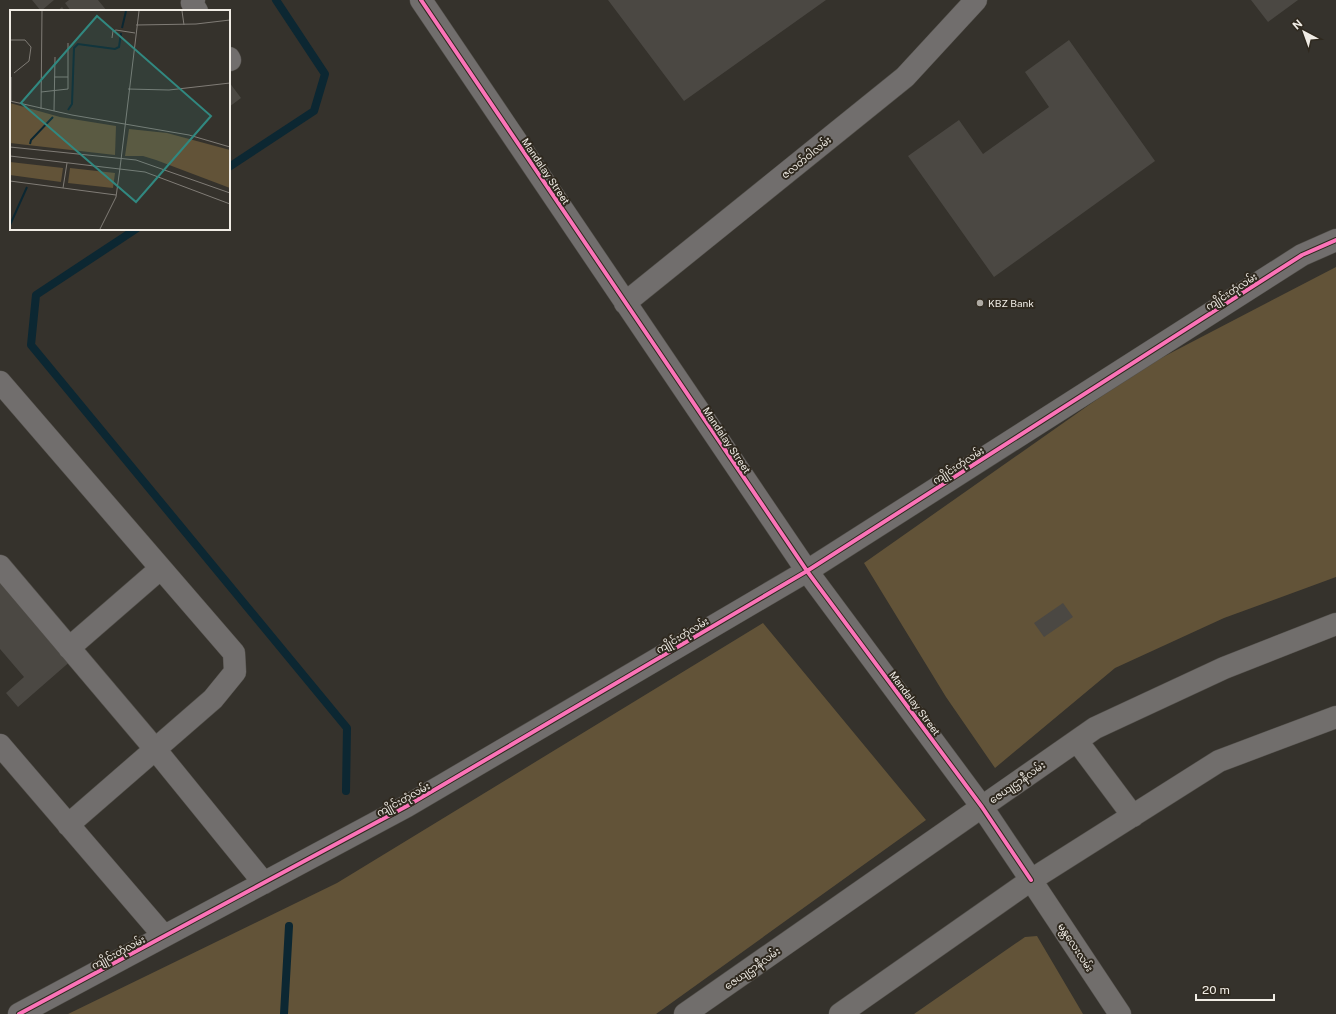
<svg xmlns="http://www.w3.org/2000/svg" width="1336" height="1014" viewBox="0 0 1336 1014" font-family="'Public Sans','Noto Sans Myanmar',sans-serif">
  <style>
    .green { fill: #625338 }
    .lines { fill: none; stroke-linecap: round; stroke-linejoin: round }
    .stream { stroke: #0c2732; stroke-width: 8 }
    .building { fill: #4b4843 }
    .minor-casing { stroke: #524f4a; stroke-width: 23 }
    .major-casing { stroke: #524f4a; stroke-width: 23 }
    .minor { stroke: #716e6d; stroke-width: 22 }
    .major { stroke: #716e6c; stroke-width: 22 }
    .cycleway-casing { stroke: #2f291f; stroke-width: 6 }
    .cycleway { stroke: #fb73b8; stroke-width: 4 }
    .poi-dot { fill: #afaba4; stroke: #2f291f; stroke-width: 1.5 }
    .labels { text-anchor: middle; stroke-width: 4; stroke-linejoin: round; paint-order: stroke }
    .street-label { font-size: 10px; fill: #f0ece5; stroke: #2f291f }
    .poi-label { font-size: 10px; fill: #f0ece5; stroke: #2f291f; text-anchor: start }
    .inset-river { fill: none; stroke: #0c2732; stroke-width: 2 }
    .inset-road { fill: none; stroke: #807c76; stroke-width: 1 }
    .view { fill: #318880; fill-opacity: 0.15; stroke: #318880; stroke-width: 2 }
    .inset-edge { fill: none; stroke: #f0ece5; stroke-width: 2 }
  </style>
  <rect width="100%" height="100%" fill="#35322c"/>
  <path class="green" d="M1336,267V577L1224,618L1115,668L995,768L946,697L864,563L1140,369Z
    M763,623L926,820L656,1014H68L337,883Z
    M1037,936L1083,1014H914L1025,937Z"/>
  <g class="lines">
    <path class="stream" d="M229,167L314,111L325,74L276,0
      M136,229L36,295L31,345L347,728L346,791
      M284,1014L289,926"/>
  </g>
  <path class="building" d="M32,0H54L41,11Z
    M69,0H98L107,11H71L65,3Z
    M608,0H826L684,101Z
    M1251,0H1298L1268,22Z
    M62,7L65,11H57Z
    M1069,40L1155,161L994,277L908,156L959,120L983,154L1049,107L1025,72Z
    M229,82L241,98L229,107Z
    M0,573L73,659L18,707L6,693L24,677L0,649Z
    M1063,603L1073,617L1044,637L1034,623Z"/>
  <g class="lines">
    <g class="minor-casing">
      <path id="minor" d="M194,0L192,3L197,11
        M421,0L807,571L982,807L1031,880
        M229,58L230,60
        M625,303L905,77L976,0
        M0,382L234,653L235,672L213,699L68,825
        M0,566L155,749L264,883
        M69,648L160,569
        M0,745L164,936
        M19,1014L407,806L807,571L1302,255L1336,240"/>
    </g>
    <g class="major-casing">
      <path id="major" d="M1077,741L1133,816
        M1031,880L1120,1014
        M685,1014L1095,728L1224,668L1336,624
        M840,1014L1031,880L1219,761L1336,717"/>
    </g>
    <use href="#minor" class="minor"/>
    <use href="#major" class="major"/>
    <g class="cycleway-casing">
      <path id="cycleway" d="M421,0L807,571L982,807L1031,880
        M19,1014L407,806L807,571L1302,255L1336,240"/>
    </g>
    <use href="#cycleway" class="cycleway"/>
  </g>
  <circle class="poi-dot" cx="980" cy="303" r="4"/>
  <g class="labels">
    <g class="street-label">
      <text transform="translate(806 157) rotate(-39)" y="4">ဇလတ်ဝါလမ်း</text>
      <text transform="translate(546 171) rotate(56)" y="4">Mandalay Street</text>
      <text transform="translate(1231 291) rotate(-33)" y="4">ကျိုင်းတုံလမ်း</text>
      <text transform="translate(727 440) rotate(56)" y="4">Mandalay Street</text>
      <text transform="translate(958 465) rotate(-33)" y="4">ကျိုင်းတုံလမ်း</text>
      <text transform="translate(682 635) rotate(-31)" y="4">ကျိုင်းတုံလမ်း</text>
      <text transform="translate(915 703) rotate(53)" y="4">Mandalay Street</text>
      <text transform="translate(1017 782) rotate(-35)" y="4">ဇေယျဌာနီလမ်း</text>
      <text transform="translate(403 799) rotate(-29)" y="4">ကျိုင်းတုံလမ်း</text>
      <text transform="translate(1076 947) rotate(57)" y="4">မန္တလေးလမ်း</text>
      <text transform="translate(118 952) rotate(-28)" y="4">ကျိုင်းတုံလမ်း</text>
      <text transform="translate(752 968) rotate(-35)" y="4">ဇေယျဌာနီလမ်း</text>
    </g>
    <g class="poi-label">
      <text x="988" y="307">KBZ Bank</text>
    </g>
  </g>
  <g transform="translate(10 10)">
    <rect width="220" height="220" fill="#35322c"/>
    <path d="M0,93L50,107L106,116L105,145L0,133ZM119,119L157,123L220,140V178L146,150L133,146H115ZM0,152L53,158L51,172L0,165ZM60,158L105,163L103,178L58,173Z" fill="#625338"/>
    <path class="inset-river" d="M112,18L116,1M58,100L62,94L64,38L68,34L105,39L109,37L111,23M20,134L21,130L43,107M0,215L17,177"/>
    <path class="inset-road" d="M172,1L174,15M126,15L186,14L220,10M102,28L103,21L106,20L125,23M0,30H15L21,37L19,51L4,63M1,67V92M44,67H58M118,79L159,80L220,73M31,82L58,79V33M0,91L62,105L179,125L220,137M31,99L32,1M44,101L45,47M0,137L126,150L220,183M0,146L135,162L220,194M110,158L129,1M0,171L106,185M53,178L57,153M90,219L106,187L110,158"/>
    <path class="view" d="M87,6L201,106L126,192L11,93Z"/>
    <rect width="220" height="220" class="inset-edge"/>
  </g>
  <g transform="translate(1304 32) rotate(319)" stroke="#2f291f" stroke-width="3" paint-order="stroke">
  <path d="M0-3L7 15L0 10L-7 15Z" fill="#f0ece5"/>
  <text y="-6" font-size="11" font-weight="bold" text-anchor="middle" fill="#f0ece5">N</text>
  </g>
  <path d="M1196 994v6h78v-6" fill="none" stroke="#f0ece5" stroke-width="2"/>
  <text x="1202" y="994" font-size="12" fill="#f0ece5" stroke="#2f291f" stroke-width="3" paint-order="stroke">20 m</text>
</svg>
